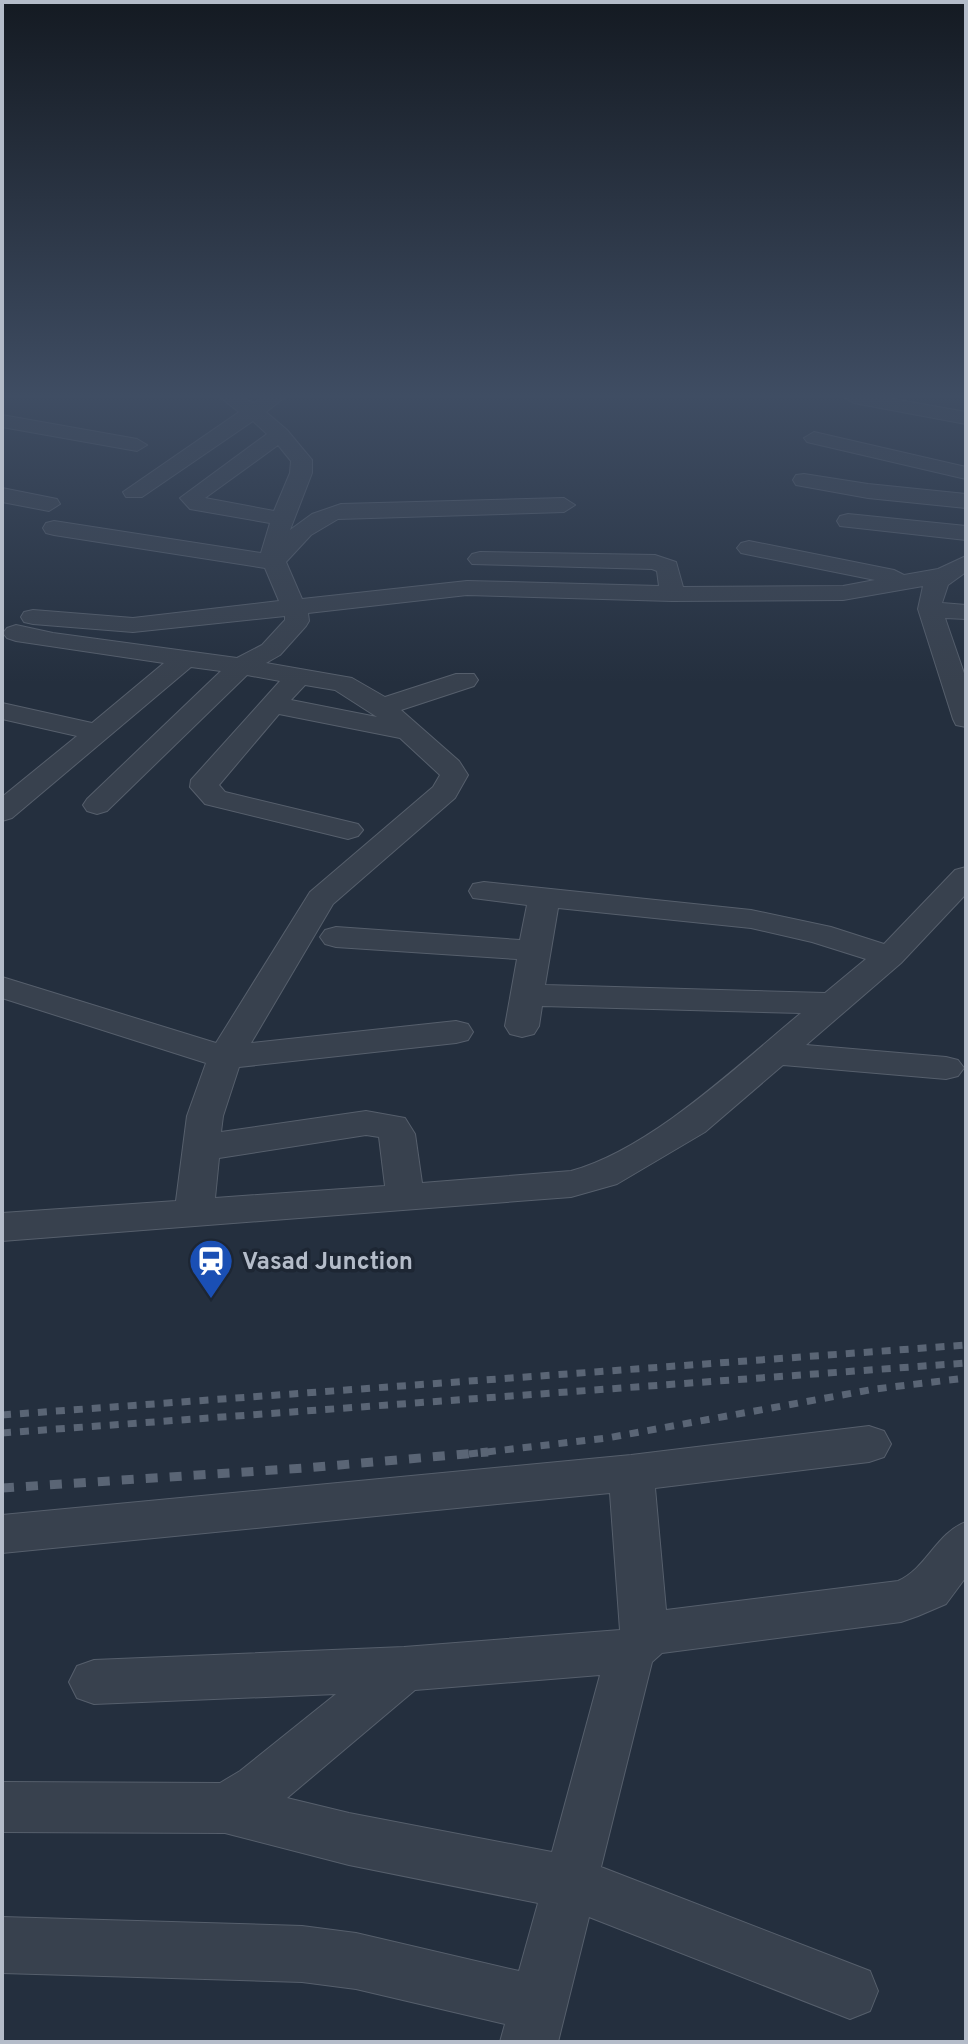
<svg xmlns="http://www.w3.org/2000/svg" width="968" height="2044" viewBox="0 0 968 2044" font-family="Overpass,sans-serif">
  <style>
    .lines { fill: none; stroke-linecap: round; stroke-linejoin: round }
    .minor-casing { stroke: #565f6c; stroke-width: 2 }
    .minor { fill: #38414e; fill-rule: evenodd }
    .rail-far1 { stroke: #5a6575; stroke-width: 7; stroke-dasharray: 9 9; stroke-linecap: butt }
    .rail { stroke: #5a6575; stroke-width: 9; stroke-dasharray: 12 12; stroke-linecap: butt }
    .labels { text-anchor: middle; stroke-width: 7; stroke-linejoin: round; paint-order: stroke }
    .poi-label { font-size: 24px; font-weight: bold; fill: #b4bcc9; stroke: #1d2633; text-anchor: start }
  </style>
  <rect width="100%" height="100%" fill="#242f3e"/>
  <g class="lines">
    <g class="minor-casing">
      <path id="minor" d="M220,397H242L253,403L263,397H285L266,412L287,430L312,460V473L290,530L312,514L341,504L564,498L575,505L564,512L338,519L311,535L286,562L302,599L467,581L659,586L657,571L652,569L472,564L468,559L472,554L480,552L655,555L676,562L683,587L843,586L875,580L741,553L737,548L741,543L749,541L894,570L904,575L938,569L966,556V572L948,585L942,603L966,605V619L945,618L966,679V727L956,725L953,719L918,609L923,586L843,600L672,601L467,595L308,613L309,621L306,626L280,655L266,663L352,678L385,697L456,674H474L478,680L474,686L401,710L459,761L468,775L455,798L333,904L251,1043L456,1021L468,1024L473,1032L468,1040L456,1043L239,1067L223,1116L221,1132L366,1111L405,1118L415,1134L422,1183L571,1171C651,1149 737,1066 801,1013L542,1006L539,1026L534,1034L522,1037L510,1034L505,1026L517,959L336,947L325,944L320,937L325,930L336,927L520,940L527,905L473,898L469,891L473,884L484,882L751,910L831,927L884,944L955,870L966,867V894L901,963L806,1045L946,1057L958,1060L964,1068L958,1076L946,1079L783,1065L705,1132L617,1184L571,1197L2,1241V1213L176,1201L187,1116L206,1063L2,998V977L216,1043L310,892L433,787L440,775L400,738L279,714L219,785L225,792L358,824L363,830L358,836L348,839L205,804L190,787L191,780L280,681L247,675L107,811L97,814L87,811L83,805L87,799L221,671L191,667L12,818L2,821V797L77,736L2,719V703L92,723L164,663L16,641L7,638L3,633L7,628L16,625L53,633L237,658L262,645L285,620V616L133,632L33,624L24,622L21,617L24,612L33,610L133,618L279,601L265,568L54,535L46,533L43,528L46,523L54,521L261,553L270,523L190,509L180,498L267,434L253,421L142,497H126L123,492L239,412ZM278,445L291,461L290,473L274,511L205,498ZM305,685L335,690L377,717L291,700ZM558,908L751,928L812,942L866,959L825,993L545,985ZM366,1135L379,1137L385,1186L215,1198L219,1158Z
        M844,397H883L966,412V424L854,403Z
        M2,415L137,439L147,445L137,451L2,427Z
        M814,432L966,467V479L807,442L804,438Z
        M804,474L868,484L966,494V508L868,498L796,485L793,480L796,475Z
        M2,488L57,499L60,504L49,511L2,502Z
        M848,514L966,526V540L840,526L837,521L840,516Z
        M869,1426L884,1431L891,1444L884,1457L869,1462L655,1488L666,1610L898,1581C927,1568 936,1533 966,1522V1577L946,1604L918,1616L901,1622L662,1653L652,1662L601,1867L870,1971L878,1991L870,2011L850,2019L589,1917L558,2042H500L505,2024L356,1989L302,1982L2,1973V1917L302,1926L356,1933L519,1971L538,1903L349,1865L225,1833L2,1832V1782L220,1783L240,1771L336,1694L94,1704L77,1698L69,1682L77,1666L94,1660L404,1647L620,1630L610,1493L2,1553V1515L631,1455ZM600,1675L552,1852L349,1813L287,1798L415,1690Z"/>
    </g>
    <use href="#minor" class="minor"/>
    <path class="rail-far1" d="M2,1415L966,1345
      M2,1433L966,1363
      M469,1454L607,1438L875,1389L966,1378"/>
    <path class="rail" d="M2,1488L305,1468L488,1452"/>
  </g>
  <linearGradient id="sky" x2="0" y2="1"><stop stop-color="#141a22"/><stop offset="0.58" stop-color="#3f4d63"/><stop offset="1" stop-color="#3f4d63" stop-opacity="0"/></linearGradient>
  <rect width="968" height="683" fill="url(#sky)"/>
  <defs>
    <g id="station-pin" transform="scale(2.3)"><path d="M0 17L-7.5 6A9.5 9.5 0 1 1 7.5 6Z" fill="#1a4fb4" stroke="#1d2633"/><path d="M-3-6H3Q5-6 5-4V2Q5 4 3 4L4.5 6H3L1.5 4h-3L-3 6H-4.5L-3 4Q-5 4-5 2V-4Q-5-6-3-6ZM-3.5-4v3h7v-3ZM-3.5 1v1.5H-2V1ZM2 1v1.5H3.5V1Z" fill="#fff"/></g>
  </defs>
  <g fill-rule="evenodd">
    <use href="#station-pin" x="211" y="1261"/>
  </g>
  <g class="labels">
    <g class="poi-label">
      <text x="242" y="1269">Vasad Junction</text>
    </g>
  </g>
  <rect width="968" height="2044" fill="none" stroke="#b4bcc9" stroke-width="8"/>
</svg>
